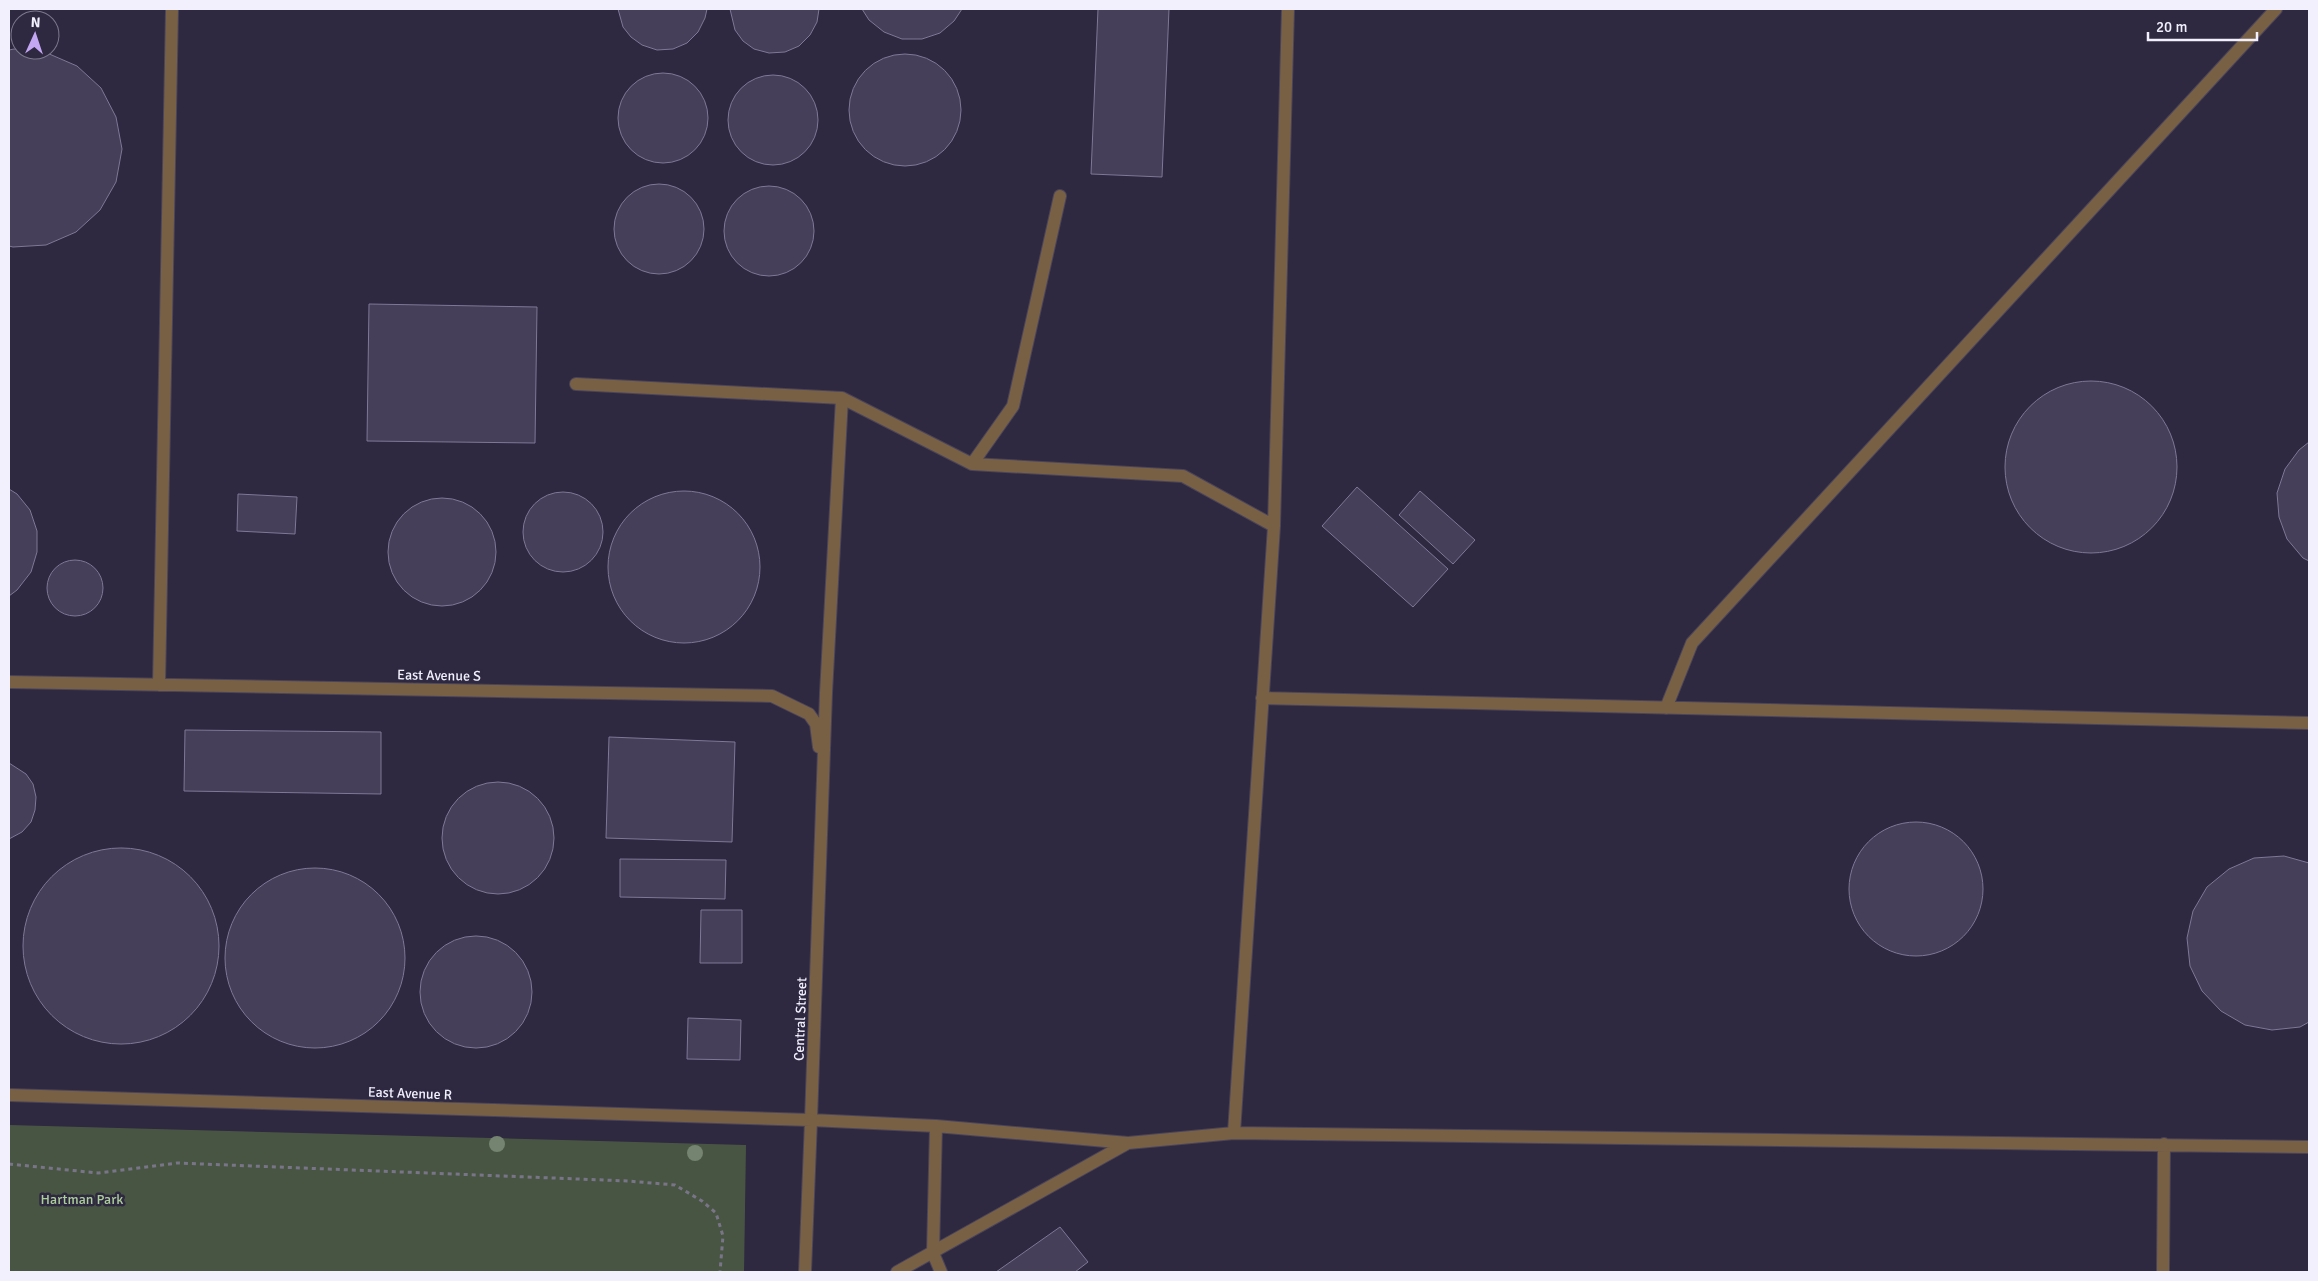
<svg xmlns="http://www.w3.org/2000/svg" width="2318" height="1281" viewBox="0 0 2318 1281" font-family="Signika,sans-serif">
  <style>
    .green { fill: #495543 }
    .building { fill: #453f59; stroke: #7f7896 }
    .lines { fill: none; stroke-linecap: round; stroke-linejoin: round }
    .lane-casing { stroke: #49445b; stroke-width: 14 }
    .street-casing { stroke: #49445b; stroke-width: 14 }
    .path { stroke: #797589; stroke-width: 3; stroke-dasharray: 4 4; stroke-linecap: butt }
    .lane { stroke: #786045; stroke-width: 12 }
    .street { stroke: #786045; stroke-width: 12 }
    .tree { fill: #748471 }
    .labels { text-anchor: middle; stroke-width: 5; stroke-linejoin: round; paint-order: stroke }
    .street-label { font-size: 14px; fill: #f2f0fd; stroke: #2e2841 }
    .park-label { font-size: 14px; fill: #adcf99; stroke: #2e2841 }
  </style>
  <rect width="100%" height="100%" fill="#2e2841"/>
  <path class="green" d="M9,1125L746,1145L744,1272H9Z"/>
  <path class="building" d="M618,9H707L705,18L698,32L687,43L673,49L657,50L642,45L631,37L623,27Z
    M730,9H819L817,22L810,35L799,46L785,52L769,53L754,49L743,41L735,30Z
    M862,9H962L954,21L940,33L922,39H902L884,32L869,20Z
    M1098,9H1169L1162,177L1091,174Z
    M14,49L47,53L77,66L101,88L116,117L122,149L116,182L100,210L76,232L46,245L13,247L9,246V50Z
    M849 110a56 56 0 1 1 112 0a56 56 0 1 1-112 0Z
    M618 118a45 45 0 1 1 90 0a45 45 0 1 1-90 0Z
    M728 120a45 45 0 1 1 90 0a45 45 0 1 1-90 0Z
    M614 229a45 45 0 1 1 90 0a45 45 0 1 1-90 0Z
    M724 231a45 45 0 1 1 90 0a45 45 0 1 1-90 0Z
    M369,304L537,307L535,443L367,441Z
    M2005 467a86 86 0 1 1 172 0a86 86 0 1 1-172 0Z
    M2309,442V561L2303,558L2287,539L2279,517L2277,493L2285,469L2299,450Z
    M1357,487L1448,569L1413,607L1322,526Z
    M9,489L17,494L30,510L37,531V552L31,572L17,590L9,596Z
    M1420,491L1475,540L1453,564L1399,515Z
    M608 567a76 76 0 1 1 152 0a76 76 0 1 1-152 0Z
    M523 532a40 40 0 1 1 80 0a40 40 0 1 1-80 0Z
    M238,494L297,497L295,534L237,531Z
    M388 552a54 54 0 1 1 108 0a54 54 0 1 1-108 0Z
    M47 588a28 28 0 1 1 56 0a28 28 0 1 1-56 0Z
    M185,730L381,732V794L184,791Z
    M609,737L735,742L732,842L606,838Z
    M9,763L26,774L33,784L36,797L35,810L31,822L22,832L9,839Z
    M442 838a56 56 0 1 1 112 0a56 56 0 1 1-112 0Z
    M1849 889a67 67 0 1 1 134 0a67 67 0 1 1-134 0Z
    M23 946a98 98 0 1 1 196 0a98 98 0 1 1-196 0Z
    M2284,856L2309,863V1022L2300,1027L2272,1030L2245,1025L2221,1011L2202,991L2190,966L2187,938L2193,911L2207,887L2229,869L2254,858Z
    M620,859L726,860L725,899L620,897Z
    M225 958a90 90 0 1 1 180 0a90 90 0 1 1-180 0Z
    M701,910H742V963H700Z
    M420 992a56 56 0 1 1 112 0a56 56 0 1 1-112 0Z
    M688,1018L741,1020L740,1060L687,1059Z
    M1060,1227L1088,1262L1075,1272H996Z"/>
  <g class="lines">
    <g class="lane-casing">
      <path id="lane" d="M576,384L842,398L972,464L1183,476L1274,526
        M842,398L826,693L811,1120L936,1126L1128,1143
        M972,464L1013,406L1060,196
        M9,682L772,696L809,714L816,724L819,747
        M159,685L172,9
        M1262,698L2309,723
        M1666,708L1692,643L2276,9
        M936,1126L933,1253L941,1272
        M1234,1133L1274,526L1288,9
        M897,1272L1128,1143L1234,1133L2309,1147
        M2163,1272L2164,1144"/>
    </g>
    <g class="street-casing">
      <path id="street" d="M9,1095L811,1120L805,1272"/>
    </g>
    <path class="path" d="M9,1164L98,1173L177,1163L628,1181L675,1185L702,1201L716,1213L723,1236L720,1272"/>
    <use href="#lane" class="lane"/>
    <use href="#street" class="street"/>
  </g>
  <g class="tree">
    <circle cx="497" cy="1144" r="8"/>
    <circle cx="695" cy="1153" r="8"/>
  </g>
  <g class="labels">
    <g class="street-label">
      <text transform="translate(439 675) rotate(1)" y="5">East Avenue S</text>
      <text transform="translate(800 1019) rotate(-88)" y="5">Central Street</text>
      <text transform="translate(410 1093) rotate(2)" y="5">East Avenue R</text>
    </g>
    <g class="park-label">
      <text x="82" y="1204">Hartman Park</text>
    </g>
  </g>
  <rect width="2318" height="1281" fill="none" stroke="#f2f0fd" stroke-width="20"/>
  <g transform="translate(35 35) rotate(3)"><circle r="24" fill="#2e2841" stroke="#7c788c"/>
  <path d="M0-4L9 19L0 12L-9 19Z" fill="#c4a7f2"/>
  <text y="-8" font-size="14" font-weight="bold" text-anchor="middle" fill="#f2f0fd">N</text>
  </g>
  <path d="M2148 32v8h109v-8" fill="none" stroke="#f2f0fd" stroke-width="2.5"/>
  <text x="2156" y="32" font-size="15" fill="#f2f0fd" stroke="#2e2841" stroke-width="4" paint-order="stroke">20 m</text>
</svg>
